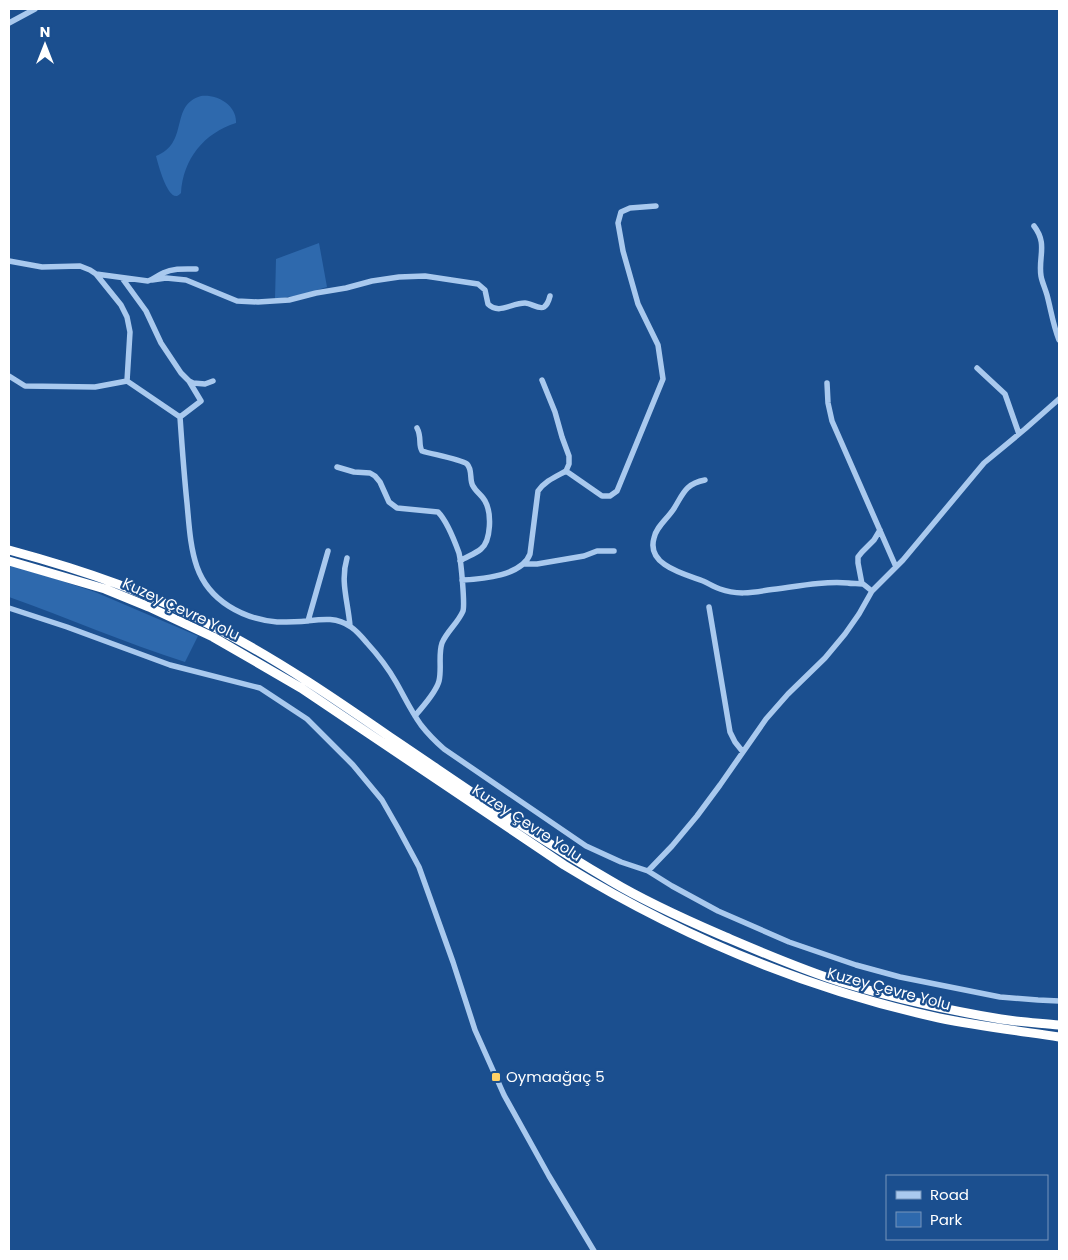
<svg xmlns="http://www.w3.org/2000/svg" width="1068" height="1260" viewBox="0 0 1068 1260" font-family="Poppins,sans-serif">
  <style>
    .green { fill: #2e69ad }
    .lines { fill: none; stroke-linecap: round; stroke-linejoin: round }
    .minor { stroke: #a9c9ee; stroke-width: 5.5 }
    .highway { stroke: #fff; stroke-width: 9 }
    .poi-dot { fill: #ffd166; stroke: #1b4f8f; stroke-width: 2 }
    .labels { text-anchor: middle; stroke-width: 4.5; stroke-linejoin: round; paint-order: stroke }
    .street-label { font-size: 15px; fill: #fff; stroke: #1b4f8f }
    .poi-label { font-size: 15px; fill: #fff; stroke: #1b4f8f; text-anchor: start }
  </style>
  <rect width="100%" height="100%" fill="#1b4f8f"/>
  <path class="green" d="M201,96C217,94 237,105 236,123C204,133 183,159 181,193C180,194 179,195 177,196C167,198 158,164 156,156C190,143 169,105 201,96Z
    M319,243L327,287L300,295L275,299L276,259Z
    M9,565L56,579L95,592L198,636L185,662C125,643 68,618 9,597Z"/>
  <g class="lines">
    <path class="minor" d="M9,23L35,9
      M1034,226C1048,244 1038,257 1041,276C1042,282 1045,288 1047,295C1051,310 1053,325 1059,340
      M9,261L42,267L80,266L90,270L96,274L121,305L127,317L130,332L127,381
      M96,274L148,281C154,279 158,275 163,273C174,268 185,269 196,269
      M122,278L146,311L161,343L181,373L189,381L193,383L205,384L213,381
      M152,280L166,278L186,280L237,301L258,302L289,300L316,293L346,288L372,281L399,277L425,276L478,284L485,290L488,304C499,315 511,303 525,303C531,303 539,310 544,307C547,305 549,300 550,296
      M977,368L1005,394L1019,434
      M9,376L25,386L95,387L127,381L180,417
      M542,380L555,412L562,437L569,456V464L566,471
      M827,383L828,403L832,421L896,567
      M180,417C182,446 184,474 187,503C189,524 190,547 197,567C209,601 243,619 277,622C287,622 297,622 307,621C323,619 337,617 351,627C357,631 362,637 367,643C378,655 388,668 396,682C404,696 411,711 421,725C428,734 436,742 444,749L586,846L621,862L648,871L672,886L718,911L789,942L856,965L900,977L1000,997L1038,1000L1059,1001
      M180,417L201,401L189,381
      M417,428C422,437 418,445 422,451C431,454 460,459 467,464C473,470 469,480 473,486C476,492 482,495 485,501C492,513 491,541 481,549C475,554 466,557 460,561
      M337,467L354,472L370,473L375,476L380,482L389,502L397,508L438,512C446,520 455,542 459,553C461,561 465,604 463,611C458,623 447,631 442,643C438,655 442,669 439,681C436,693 422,707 415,716
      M705,480C684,484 683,495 673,510C667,519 656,527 654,538C646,565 684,574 703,581C708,583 714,587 720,589C736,595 751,593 768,590C794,587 821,581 848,583C852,584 859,583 863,584C866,586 869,589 872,591
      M347,558C340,582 348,601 350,626
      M523,564H537L584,556L597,551H614
      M462,580C482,579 522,576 530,554L538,491C545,481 555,477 566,471L602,496H610L617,491L663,379L658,345L638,304L623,251L618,223L621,212L630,208L656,206
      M862,584L858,563V557L862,552L874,540L880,530
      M709,607L730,732L735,742L743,752
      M9,608L67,627L170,665L260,688L307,719L353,765L382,800L398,828L419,867L453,962L475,1030L504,1095L549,1176L594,1251
      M308,621L328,551
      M648,871L672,846L697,816L720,785L766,719L788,694L825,658L845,634L859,614L872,591L903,560L984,463L1025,429L1059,399"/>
    <path class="highway" d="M9,550C83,570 154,594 222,631C281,662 335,699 390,737C463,786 535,837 611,881C646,902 684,919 721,935C761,952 800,969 841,982C893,998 947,1010 1001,1019C1020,1022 1040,1023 1059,1025
      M9,561L105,589L149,607L213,637L301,688L564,865C680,936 806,989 939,1018C979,1026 1019,1031 1059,1037"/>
  </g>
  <rect class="poi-dot" x="491" y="1072" width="10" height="10" rx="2.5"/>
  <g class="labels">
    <g class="street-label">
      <text transform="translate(181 609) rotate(25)" y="5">Kuzey Çevre Yolu</text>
      <text transform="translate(527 823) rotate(33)" y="5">Kuzey Çevre Yolu</text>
      <text transform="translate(889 989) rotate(15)" y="5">Kuzey Çevre Yolu</text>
    </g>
    <g class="poi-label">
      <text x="506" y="1082">Oymaağaç 5</text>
    </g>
  </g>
  <rect width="1068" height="1260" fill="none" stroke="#ffffff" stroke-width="20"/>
  <rect x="886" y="1175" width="162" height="65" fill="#1b4f8f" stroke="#7695bc"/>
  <rect x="896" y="1191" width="25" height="8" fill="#a9c9ee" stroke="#7695bc"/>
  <text x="930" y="1200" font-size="15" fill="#ffffff">Road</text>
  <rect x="896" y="1212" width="25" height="15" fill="#2e69ad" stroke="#7695bc"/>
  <text x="930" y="1225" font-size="15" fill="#ffffff">Park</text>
  <g transform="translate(45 45)" stroke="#1b4f8f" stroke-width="4" paint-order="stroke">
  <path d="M0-4L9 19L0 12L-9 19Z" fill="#ffffff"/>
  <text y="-8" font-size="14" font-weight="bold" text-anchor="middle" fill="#ffffff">N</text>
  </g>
</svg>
